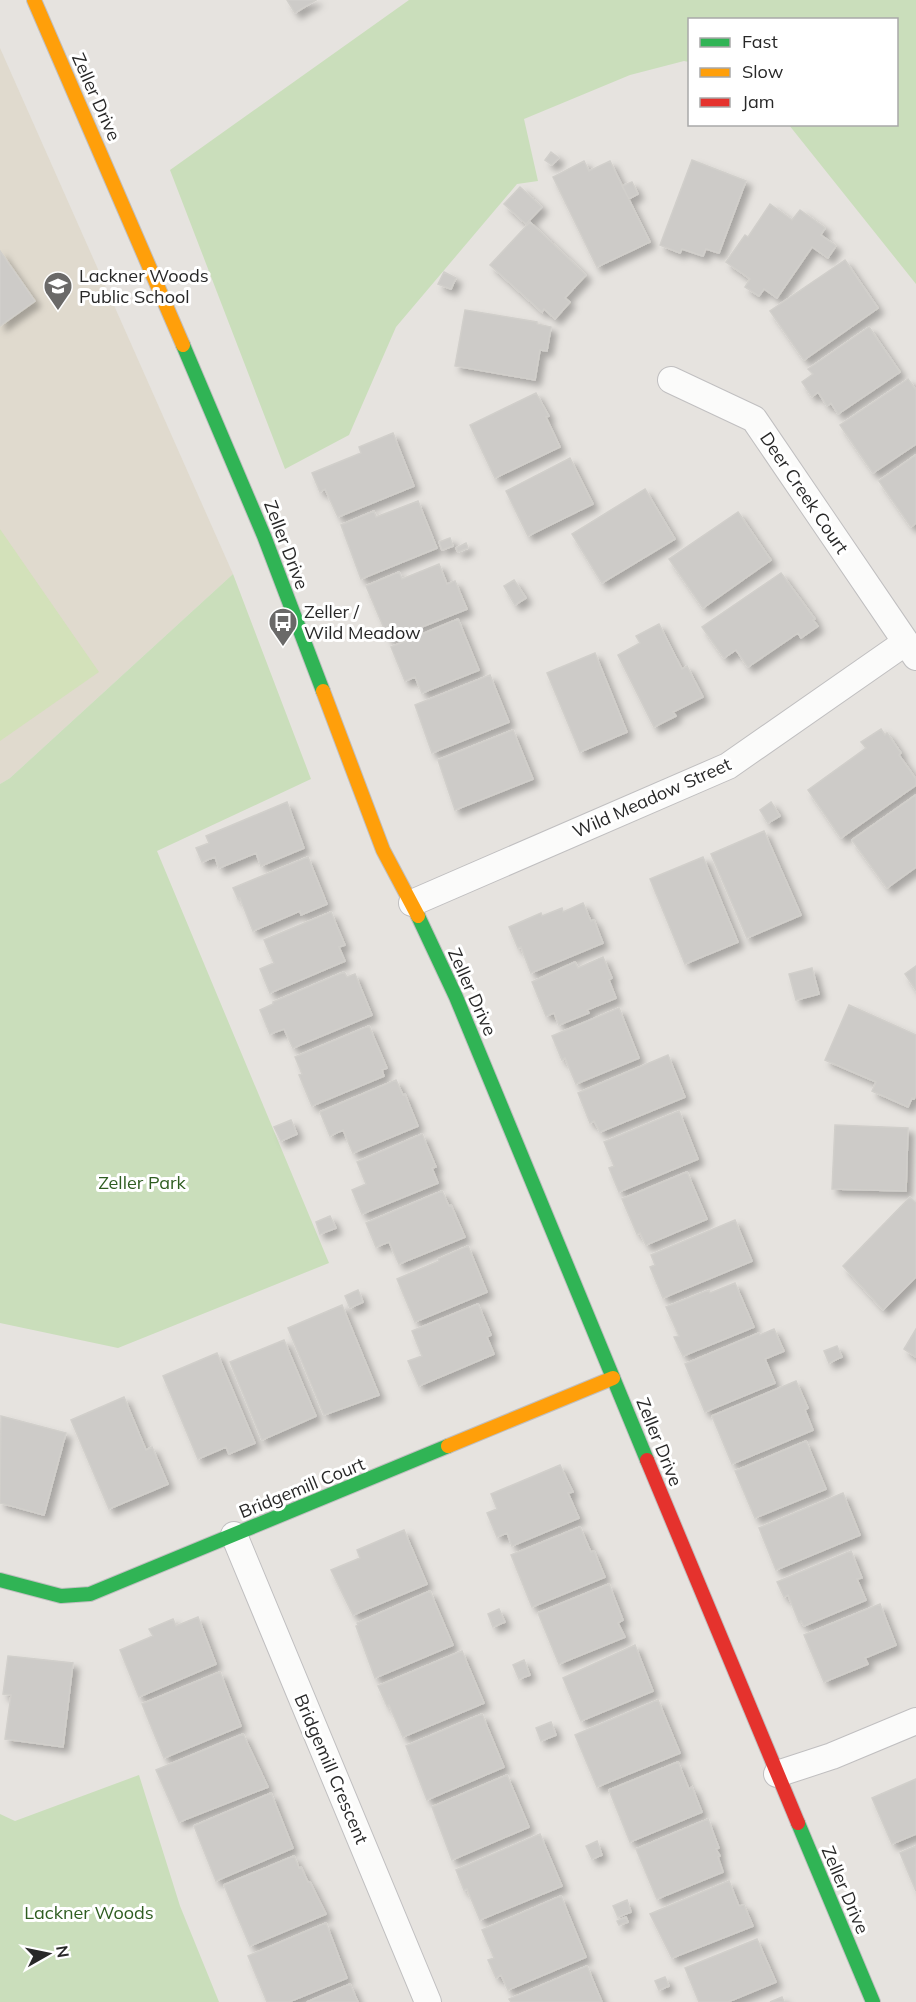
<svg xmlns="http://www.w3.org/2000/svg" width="916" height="2002" viewBox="0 0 916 2002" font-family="Mulish,sans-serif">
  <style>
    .education { fill: #e0dace }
    .green { fill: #cadebb }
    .pitch { fill: #d3e1ba }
    .building { fill: #cdcbc8; stroke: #d1cfcb; stroke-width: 1.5; filter: url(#shadow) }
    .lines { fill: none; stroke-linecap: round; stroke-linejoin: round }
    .street-casing { stroke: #c0bfc0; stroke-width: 28 }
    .fast-casing { stroke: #c0bfc0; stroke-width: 16 }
    .slow-casing { stroke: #c0bfc0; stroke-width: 16 }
    .jam-casing { stroke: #c0bfc0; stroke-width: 16 }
    .street { stroke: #fbfbfa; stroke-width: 26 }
    .fast { stroke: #30b455; stroke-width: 14 }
    .slow { stroke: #ff9f0a; stroke-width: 14 }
    .jam { stroke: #e5322d; stroke-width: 14 }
    .labels { text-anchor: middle; stroke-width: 6; stroke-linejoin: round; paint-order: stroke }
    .street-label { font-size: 18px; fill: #282828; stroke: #fff }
    .poi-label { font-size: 18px; fill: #282828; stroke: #fff; text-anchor: start }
    .park-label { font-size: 18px; fill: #2f5d21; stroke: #fff }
  </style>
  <defs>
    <filter id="shadow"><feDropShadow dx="5.5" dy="5.5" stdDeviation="3" flood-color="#0004"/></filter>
  </defs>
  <rect width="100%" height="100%" fill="#e6e3df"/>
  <path class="education" d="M0,48L233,574L10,778L0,784Z"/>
  <path class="green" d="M409,0H916V284L789,125L896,124V20H690L689,62L684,61L630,75L524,119L538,181L517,184L396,327L349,435L285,469L170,170Z
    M233,574L311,779L157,851L329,1263L118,1348L0,1323V784L10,778Z
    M139,1775L180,1906L219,2002H0V1814L15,1821Z"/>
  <path class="pitch" d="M0,529L99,672L0,741Z"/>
  <path class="building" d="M287,0H316L295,13Z
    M551,152L559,158L552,165L545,160Z
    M692,160L746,181L719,253L706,249L703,256L682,249L680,253L660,245Z
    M584,161L589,171L610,161L650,242L597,267L553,177Z
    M632,182L638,194L629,199L622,186Z
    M520,187L542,207L526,224L504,204Z
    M770,204L792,220L800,210L825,228L821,235L836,246L828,258L812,247L777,298L764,289L759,296L745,287L750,279L726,262L745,235L748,237Z
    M530,222L586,275L565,298L570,302L555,319L544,309L542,312L490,265Z
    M0,251L35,301L0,326Z
    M845,260L878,308L804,360L770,311Z
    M444,272L456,278L451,289L438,284Z
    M465,310L537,322V324L551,327L547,351L540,350L535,380L455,366Z
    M869,327L900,372L838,414L831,403L827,406L818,392L812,397L802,382L813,374L808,369Z
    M908,379L916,390V444L873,473L840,425Z
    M536,393L549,416L546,417L560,447L495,478L470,425Z
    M393,433L414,486L338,517L325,489L320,492L312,473L361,453L359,447Z
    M916,455V523L911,527L879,481Z
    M570,458L593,504L528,536L506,491Z
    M645,489L675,539L602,583L572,534Z
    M418,501L437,548L361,579L341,525L374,511L376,517Z
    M738,512L771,560L703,608L669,559Z
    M450,538L453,546L442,550L439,542Z
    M466,543L468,548L458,552L456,548Z
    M439,564L447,584L455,581L467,609L389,640L366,586L399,572L402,579Z
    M781,573L815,619L813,620L818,626L801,638L798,633L748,667L736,650L724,658L702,627Z
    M514,580L526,598L515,605L504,586Z
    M458,619L479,670L422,693L415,677L405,681L391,647Z
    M659,624L682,669L687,666L703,697L673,712L676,716L654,727L618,655L640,643L636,636Z
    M595,653L627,732L580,752L547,673Z
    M490,675L509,722L432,753L415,705Z
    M881,729L885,735L887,733L901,753L899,755L916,779V785L841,838L808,790L866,748L861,742Z
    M513,730L533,779L455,810L438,760Z
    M916,795V867L887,888L852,840Z
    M287,802L304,848L261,866L256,853L219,868L215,857L202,862L196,848L209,843L206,836Z
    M771,802L780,816L768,823L760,810Z
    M764,831L801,915L747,938L711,854Z
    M308,857L327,904L301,915L300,911L253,931L240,898L238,899L233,888Z
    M703,857L738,942L685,964L650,879Z
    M583,903L591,921L594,920L603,943L531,973L521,947L518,948L509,927L541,913L542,916L562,908L563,912Z
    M331,912L345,945L339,947L345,961L270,993L260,969L274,963L264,940Z
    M603,957L612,978L609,980L616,998L587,1010L589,1013L559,1025L554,1013L546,1016L532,982L575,962L578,968Z
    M916,966V990L905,974Z
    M812,968L819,994L796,1000L789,974Z
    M344,972L347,977L355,974L372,1015L293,1048L284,1029L270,1034L260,1010L273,1004V1002Z
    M849,1005L916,1035V1095L914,1099L912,1098L908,1107L872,1091L876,1082L825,1060Z
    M619,1008L639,1058L576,1084L565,1058L562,1060L552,1036Z
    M369,1026L387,1068L382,1070L384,1076L312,1106L299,1075L302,1074L295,1057Z
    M668,1055L685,1097L600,1132L594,1121L590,1123L578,1093Z
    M396,1080L403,1095L405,1094L418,1126L353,1153L343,1130L330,1136L320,1112Z
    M679,1111L698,1159L619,1192L609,1168L614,1166L604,1142Z
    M291,1120L297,1134L281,1141L274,1127Z
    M835,1125L908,1128L906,1191L832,1189Z
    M422,1134L436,1167L432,1168L438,1183L362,1214L352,1190L366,1184L357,1162Z
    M687,1172L707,1219L646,1245L640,1233L637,1234L622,1199Z
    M442,1191L449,1206L451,1205L465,1237L399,1264L389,1242L376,1247L366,1223Z
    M910,1197L916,1203V1277L883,1310L843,1266Z
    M330,1216L336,1228L320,1234L316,1222Z
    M735,1220L752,1261L663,1298L650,1267L655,1265L651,1255Z
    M468,1246L487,1292L415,1322L397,1279L439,1261L438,1259Z
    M735,1283L754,1327L683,1356L674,1337L679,1336L666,1307L709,1290L710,1293Z
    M358,1290L363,1302L350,1308L345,1296Z
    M478,1304L491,1335L487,1337L494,1354L419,1386L408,1361L422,1356L412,1331Z
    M342,1305L379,1395L324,1415L288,1328Z
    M774,1329L784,1351L765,1359L775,1383L705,1412L685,1364L759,1333L760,1335Z
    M916,1329V1357L904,1349Z
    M284,1340L316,1416L262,1440L230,1362Z
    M837,1346L842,1357L829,1363L824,1351Z
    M217,1353L255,1443L229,1454L226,1447L198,1459L163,1376Z
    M796,1381L808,1408L805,1410L813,1430L732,1464L712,1416Z
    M124,1397L146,1450L152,1447L168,1484L109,1509L71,1420Z
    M1,1416L66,1433L44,1515L0,1503Z
    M806,1441L826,1489L755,1518L735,1471Z
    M560,1465L573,1492L568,1493L579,1518L512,1546L507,1533L497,1537L487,1513L497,1509L491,1494Z
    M843,1493L860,1535L776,1570L759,1528Z
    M580,1527L591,1552L594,1551L605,1577L532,1607L511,1555Z
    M404,1530L427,1584L353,1615L331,1570L360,1558L357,1550Z
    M851,1551L862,1578L857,1579L866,1600L804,1626L801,1621L799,1622L788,1595L784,1597L777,1582Z
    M609,1584L623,1620L618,1623L625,1637L559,1664L538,1613Z
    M430,1591L453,1645L375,1678L356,1626L358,1625L357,1623Z
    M880,1604L896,1645L865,1658L868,1664L824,1682L804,1635Z
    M499,1609L505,1622L493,1627L488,1614Z
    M198,1617L216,1664L139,1697L120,1650L153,1636L149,1629L173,1619L176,1626Z
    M635,1645L653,1691L581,1721L563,1678Z
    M462,1651L484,1703L403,1737L389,1705L387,1706L378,1686Z
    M8,1656L73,1663L63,1747L5,1739L11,1695L3,1694Z
    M524,1660L530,1675L519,1679L513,1665Z
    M220,1672L241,1726L164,1758L142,1704Z
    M658,1700L680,1753L597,1787L575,1735Z
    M482,1714L504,1767L427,1800L406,1746Z
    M551,1722L556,1735L541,1741L536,1728Z
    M243,1734L268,1787L179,1822L156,1770Z
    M678,1762L689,1789L692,1787L702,1812L630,1842L609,1790Z
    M507,1775L529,1827L452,1860L432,1807Z
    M916,1779V1834L892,1844L872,1798Z
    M271,1793L293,1848L216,1881L194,1826Z
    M708,1819L719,1848L716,1849L720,1856L718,1857L723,1872L657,1899L636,1849Z
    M540,1834L562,1886L480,1920L467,1889L464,1890L456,1870Z
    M597,1841L602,1855L592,1859L586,1846Z
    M916,1846V1891L900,1853Z
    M294,1856L299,1868L301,1867L308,1882H310L326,1914L250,1946L224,1885Z
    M729,1881L739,1906L744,1905L753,1926L672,1958L650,1914Z
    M561,1896L586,1957L508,1990L501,1975L496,1978L488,1960L494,1958L482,1930Z
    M627,1900L631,1912L618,1917L613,1906Z
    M626,1917L628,1922L619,1925L617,1921Z
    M326,1923L347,1978L289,2002H267L248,1956Z
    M757,1939L776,1982L728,2002H699L685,1968Z
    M587,1966L602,2002H511L509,1999Z
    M665,1977L669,1986L659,1990L655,1981Z
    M350,1984L358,2002H307Z
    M782,1997L784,2002H770Z"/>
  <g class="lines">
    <g class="street-casing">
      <path id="street" d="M671,380L754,419L916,657
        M412,903L728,766L906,642
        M234,1535L428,2002
        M777,1774L832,1756L916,1721"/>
    </g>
    <g class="fast-casing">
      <path id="fast" d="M183,345L264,536L323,691
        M418,916L456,997L647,1460
        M0,1580L61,1596L90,1594L448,1446
        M798,1823L873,2002"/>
    </g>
    <g class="slow-casing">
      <path id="slow" d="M34,0L183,345
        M323,691L383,850L418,916
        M448,1446L613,1378"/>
    </g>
    <g class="jam-casing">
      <path id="jam" d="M647,1460L798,1823"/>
    </g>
    <use href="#street" class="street"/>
    <use href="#fast" class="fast"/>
    <use href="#slow" class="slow"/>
    <use href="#jam" class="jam"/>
  </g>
  <defs>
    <g id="school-pin" transform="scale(1.5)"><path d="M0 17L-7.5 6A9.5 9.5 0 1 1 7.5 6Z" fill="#6a6968" stroke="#fff"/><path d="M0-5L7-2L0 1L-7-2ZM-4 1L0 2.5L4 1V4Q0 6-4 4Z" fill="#fff"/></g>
    <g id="bus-pin" transform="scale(1.5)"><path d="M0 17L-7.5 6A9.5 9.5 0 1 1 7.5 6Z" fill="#6a6968" stroke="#fff"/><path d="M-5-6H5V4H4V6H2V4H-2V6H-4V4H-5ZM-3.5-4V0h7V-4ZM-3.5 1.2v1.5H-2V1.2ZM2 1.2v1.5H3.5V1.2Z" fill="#fff"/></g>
  </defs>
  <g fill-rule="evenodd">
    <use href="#school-pin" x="58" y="286"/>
    <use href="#bus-pin" x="283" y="622"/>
  </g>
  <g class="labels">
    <g class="street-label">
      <text transform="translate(96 97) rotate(66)" y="6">Zeller Drive</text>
      <text transform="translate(804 493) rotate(56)" y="6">Deer Creek Court</text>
      <text transform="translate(286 545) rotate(69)" y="6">Zeller Drive</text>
      <text transform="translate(652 798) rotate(-24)" y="6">Wild Meadow Street</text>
      <text transform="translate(472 992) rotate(66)" y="6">Zeller Drive</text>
      <text transform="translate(659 1442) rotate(68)" y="6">Zeller Drive</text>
      <text transform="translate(302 1488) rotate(-22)" y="6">Bridgemill Court</text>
      <text transform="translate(331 1769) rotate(67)" y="6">Bridgemill Crescent</text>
      <text transform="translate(845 1890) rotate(67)" y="6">Zeller Drive</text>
    </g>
    <g class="poi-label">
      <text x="79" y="282">Lackner Woods<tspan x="79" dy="21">Public School</tspan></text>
      <text x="304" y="618">Zeller /<tspan x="304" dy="21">Wild Meadow</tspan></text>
    </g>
    <g class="park-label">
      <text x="142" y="1189">Zeller Park</text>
      <text x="89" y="1919">Lackner Woods</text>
    </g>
  </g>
  <rect x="688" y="18" width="210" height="108" fill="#ffffff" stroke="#a9a9a9" stroke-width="1.5"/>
  <rect x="700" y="38" width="30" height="9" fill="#30b455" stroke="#a9a9a9" stroke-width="1.5"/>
  <text x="742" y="48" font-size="18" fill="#282828">Fast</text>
  <rect x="700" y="68" width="30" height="9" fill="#ff9f0a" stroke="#a9a9a9" stroke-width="1.5"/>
  <text x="742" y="78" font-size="18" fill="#282828">Slow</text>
  <rect x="700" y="98" width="30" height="9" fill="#e5322d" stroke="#a9a9a9" stroke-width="1.5"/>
  <text x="742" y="108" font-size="18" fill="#282828">Jam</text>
  <g transform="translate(48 1954) rotate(81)" stroke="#ffffff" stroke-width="4.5" paint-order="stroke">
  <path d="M0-4.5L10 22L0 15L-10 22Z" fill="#282828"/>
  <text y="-9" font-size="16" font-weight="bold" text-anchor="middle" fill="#282828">N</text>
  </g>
</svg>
